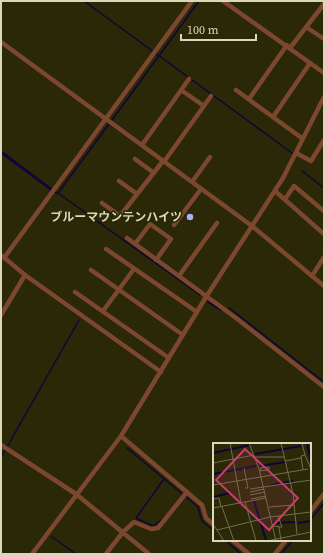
<svg xmlns="http://www.w3.org/2000/svg" width="325" height="555" viewBox="0 0 325 555" font-family="'Source Serif 4','Noto Sans JP',serif">
  <style>
    .water { fill: #120439 }
    .lines { fill: none; stroke-linecap: round; stroke-linejoin: round }
    .stream { stroke: #120439; stroke-width: 1.5 }
    .street { stroke: #7b472f; stroke-width: 4.5 }
    .poi-dot { fill: #b0adfa; stroke: #2a2806; stroke-width: 1.5 }
    .labels { text-anchor: middle; stroke-width: 3; stroke-linejoin: round; paint-order: stroke }
    .poi-label { font-size: 12px; font-weight: bold; fill: #d9d8b8; stroke: #2a2806; text-anchor: end }
    .inset-river { fill: none; stroke: #120439; stroke-width: 2 }
    .inset-road { fill: none; stroke: #706e4d; stroke-width: 1 }
    .view { fill: #c73e6e; fill-opacity: 0.15; stroke: #c73e6e; stroke-width: 2 }
    .inset-edge { fill: none; stroke: #d9d8b8; stroke-width: 2 }
  </style>
  <rect width="100%" height="100%" fill="#2a2806"/>
  <path class="water" d="M1,150L53,189L51,191L1,154Z"/>
  <g class="lines">
    <path class="stream" d="M84,1L292,153
      M112,120L199,1
      M302,171L324,188
      M54,192L58,193L109,124
      M58,193L200,295
      M208,302L221,310
      M229,308L324,382
      M7,447L79,320
      M127,448L198,507L202,521L214,531
      M1,457L5,450
      M161,520L153,526L136,518L164,479
      M310,520L324,503
      M52,537L76,554
      M225,540L241,554
      M281,554L293,540"/>
    <path class="street" d="M223,1L324,73
      M306,27L324,39
      M1,42L252,226L324,286
      M290,48L324,4
      M181,90L204,106
      M236,90L303,139
      M249,99L287,45
      M273,117L310,63
      M142,145L189,79
      M296,153L311,161L324,140
      M135,159L154,173
      M119,181L137,194
      M192,182L210,157
      M275,191L324,234
      M285,199L294,186L324,211
      M102,203L120,216L163,161L166,159L211,96
      M174,225L201,189
      M127,238L236,318L324,387
      M135,244L150,224L171,239L156,260
      M106,249L197,312
      M1,255L25,275L161,372
      M4,258L192,1
      M91,270L183,335
      M179,276L217,223
      M312,276L324,257
      M75,292L169,358
      M103,311L134,269
      M1,315L25,275
      M121,436L202,505L206,518L214,525
      M1,445L76,494L149,554
      M310,512L324,494
      M232,540L249,554
      M32,554L121,436L206,297L283,178L324,97
      M106,554L123,532L134,522L151,529L158,528L187,492
      M275,554L286,540"/>
  </g>
  <circle class="poi-dot" cx="190" cy="217" r="4"/>
  <g class="labels">
    <g class="poi-label">
      <text x="182" y="221">ブルーマウンテンハイツ</text>
    </g>
  </g>
  <g transform="translate(213 443)">
    <rect width="98" height="98" fill="#2a2806"/>
    <path class="inset-river" d="M94,0L98,18M0,10L37,2M42,11L88,3M47,23L72,19M0,31L43,23M58,42L80,38M0,54L17,50M41,58L53,97M60,80L83,79M85,80L98,78"/>
    <path class="inset-road" d="M17,0L28,60M36,0L46,26L63,98M68,0L80,51L84,91M89,0L92,12M41,14H71M72,18L88,15M0,20L41,12M31,25L35,45H32M90,27L88,13L92,12L98,26M46,28L56,27V24L47,25L48,27M0,42L95,26M37,46L98,37M37,49L51,46M37,52L52,49M0,56L6,55L8,64M38,56L53,53M32,59L43,98M9,64L21,98M56,64L81,62M0,65L53,55M0,81L11,98M59,83L69,84L65,73M66,84L68,98M4,87L57,74L98,69M54,98L98,89"/>
    <path class="view" d="M32,6L85,55L56,87L3,37Z"/>
    <rect width="98" height="98" class="inset-edge"/>
  </g>
  <rect width="325" height="555" fill="none" stroke="#d9d8b8" stroke-width="4"/>
  <path d="M181 34v6h75v-6" fill="none" stroke="#d9d8b8" stroke-width="2"/>
  <text x="187" y="34" font-size="12" fill="#d9d8b8" stroke="#2a2806" stroke-width="3" paint-order="stroke">100 m</text>
</svg>
